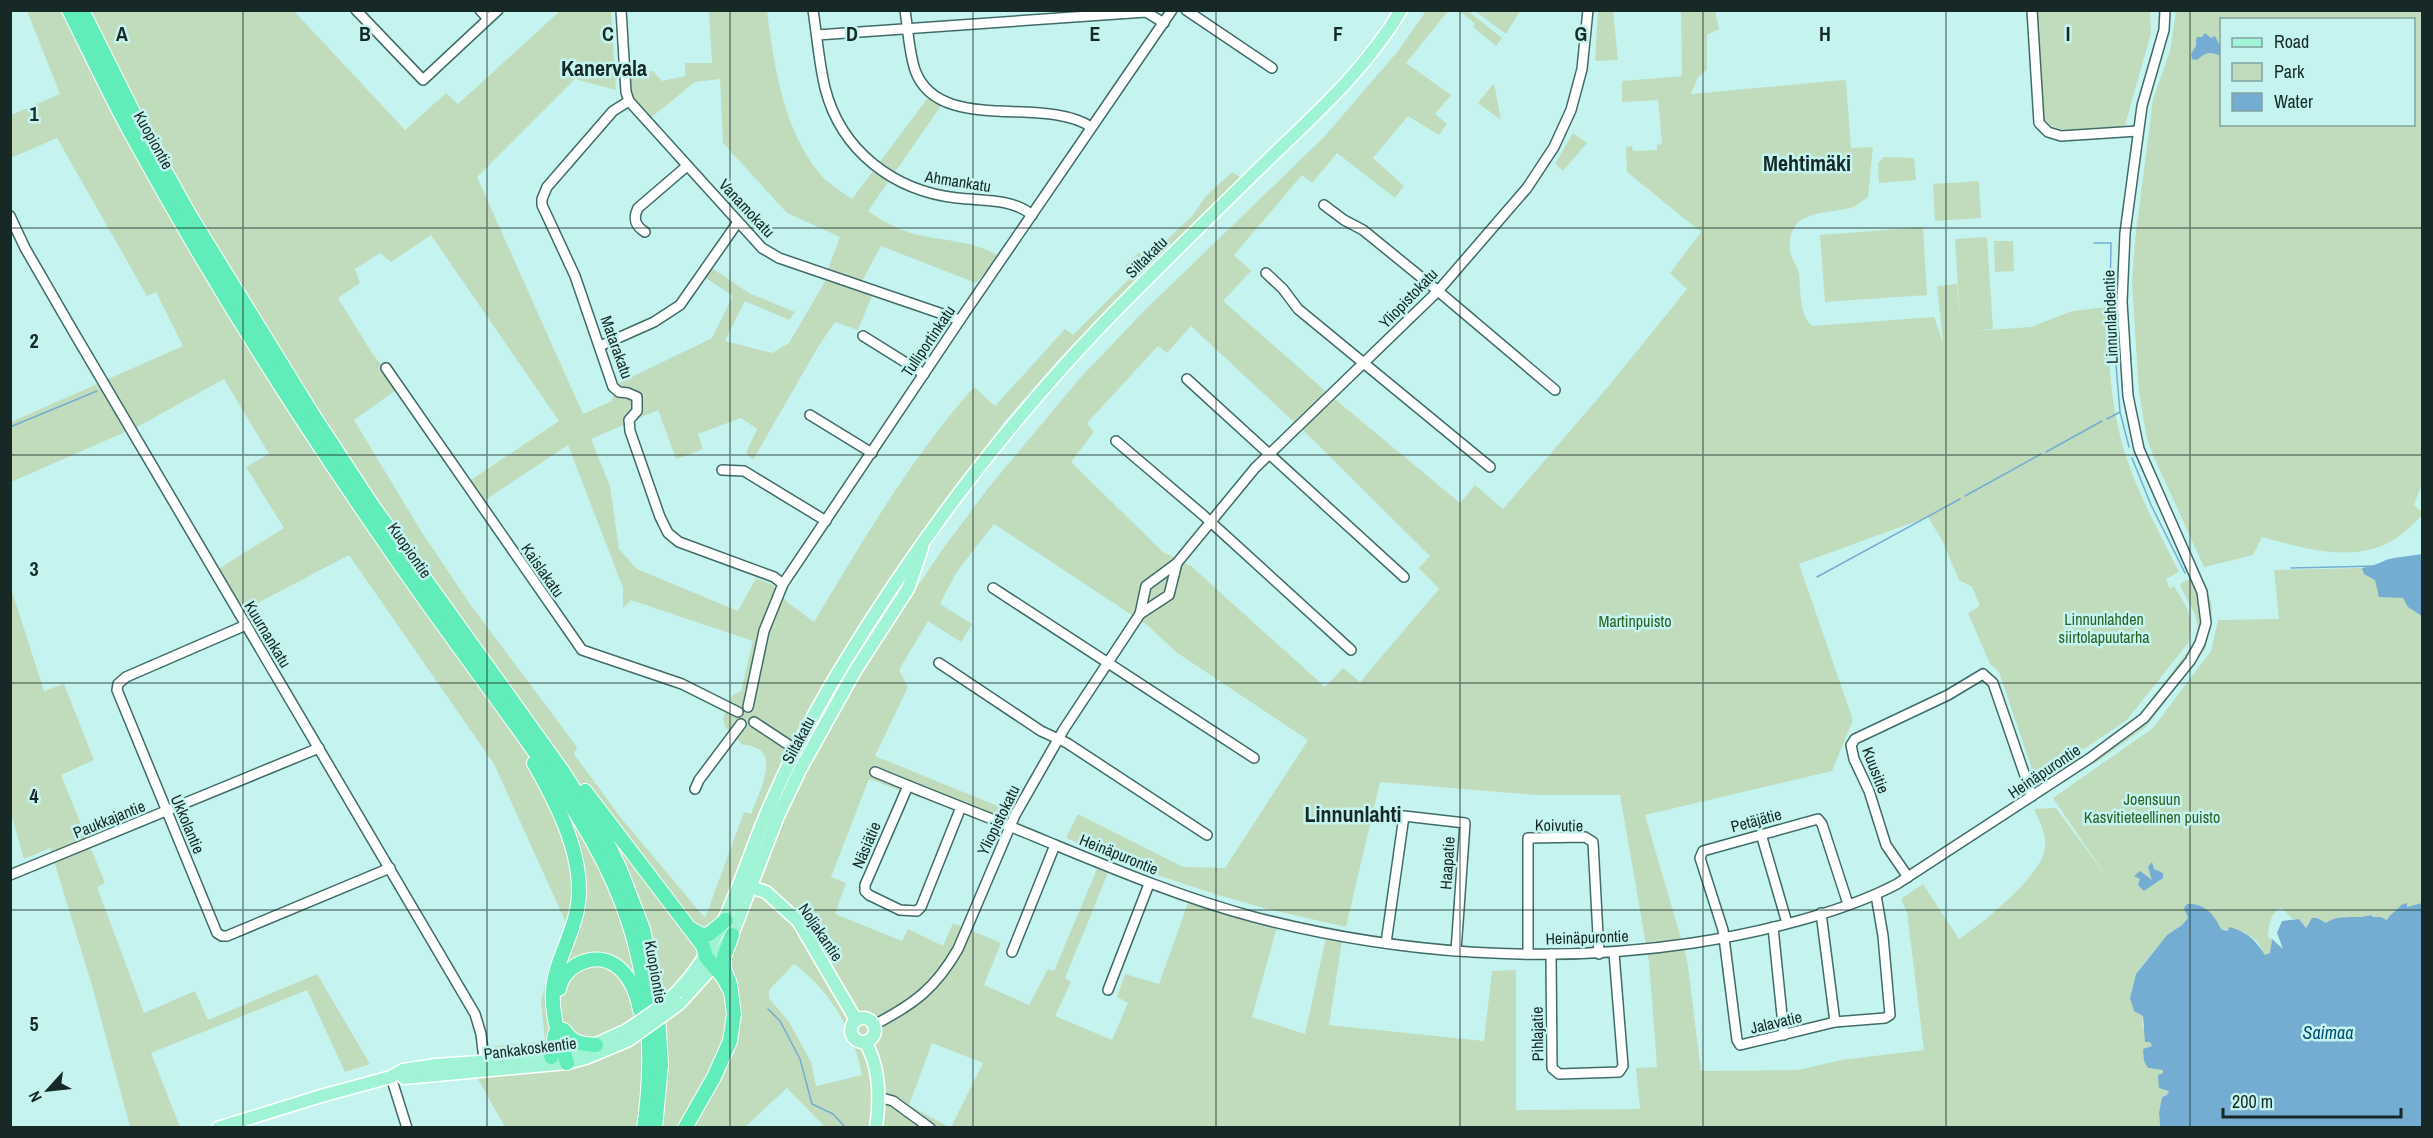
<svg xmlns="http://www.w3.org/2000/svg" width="2433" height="1138" viewBox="0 0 2433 1138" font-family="'Archivo Narrow',sans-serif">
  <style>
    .green { fill: #c1dcbd; fill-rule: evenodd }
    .water { fill: #74add1 }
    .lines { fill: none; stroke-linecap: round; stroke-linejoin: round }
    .stream { stroke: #74add1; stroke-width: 1.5 }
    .minor-casing { stroke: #406c68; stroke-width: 12 }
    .major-casing { stroke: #fff; stroke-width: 15 }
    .highway-casing { stroke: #fff; stroke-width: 16 }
    .minor { stroke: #fff; stroke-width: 9 }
    .major { stroke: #a0f4d5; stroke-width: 12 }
    .highway { stroke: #61edb9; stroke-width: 14 }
    .major-bridge-casing { stroke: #fff; stroke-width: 15; stroke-linecap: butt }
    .major-bridge { stroke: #a0f4d5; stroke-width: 12 }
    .grid { fill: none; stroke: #162927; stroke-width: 1.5; stroke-opacity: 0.55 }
    .labels { text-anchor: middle; stroke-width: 5; stroke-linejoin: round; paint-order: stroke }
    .street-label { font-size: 16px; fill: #162927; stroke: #c5f4f0 }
    .park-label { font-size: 16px; fill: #2c6225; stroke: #c5f4f0 }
    .water-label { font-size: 18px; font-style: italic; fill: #014d70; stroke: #c5f4f0 }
    .district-label { font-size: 22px; font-weight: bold; fill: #162927; stroke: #c5f4f0 }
    .grid-label { font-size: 20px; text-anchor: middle; font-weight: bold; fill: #162927; stroke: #c5f4f0; stroke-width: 5; stroke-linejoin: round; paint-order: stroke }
  </style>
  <rect width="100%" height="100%" fill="#c5f4f0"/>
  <g class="green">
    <path d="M27,11H294L405,130L446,93L458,104L560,11H611L616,90L575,79L477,177L583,414L612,401L615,385L712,338L733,296L703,276L709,266L749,293L795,312L789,320L745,301L725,341L772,353L789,343L826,280L872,296L858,330L835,322L818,347L753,460L746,453L757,429L741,418L698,434L703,449L676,459L658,410L591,439L610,486L619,549L637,569L738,611L756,578L773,585L787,602L814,622C862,542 912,456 974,387L995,406L1065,329L1073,335L1129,279L1124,267L1138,253L1148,258L1193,215L1206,196L1232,172L1242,178L1199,218L1061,357L1005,421L922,532L853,638L862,639L868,660L942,550L989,487L1080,378L1146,309L1324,137L1398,51L1426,11H1448L1406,63L1451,95L1435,114L1447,124L1439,135L1408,116L1373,158L1404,186L1395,198L1337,153L1312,183L1302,175L1234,255L1251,271L1223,301L1330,395L1460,503L1475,485L1503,509L1612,382L1687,289L1670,273L1701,232L1627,172L1626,147L1632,146L1633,151L1657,150V145L1662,144L1658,100L1622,102V81L1682,76L1681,11H1715L1719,29L1707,35V70L1698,77L1691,94L1843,80L1846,81L1851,148L1873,147L1868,197C1862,201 1856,207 1849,208C1821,215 1788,210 1790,249C1790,258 1798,265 1799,274C1801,292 1799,314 1812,326L1934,317L1943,342L1937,286L1957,284L1960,322L1955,239L1987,237L1993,329L1974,331L2031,327L2072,311L2106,307C2109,346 2109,388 2118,427C2129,478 2156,526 2179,572L2166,579L2170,589L2174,586C2187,608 2195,617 2188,643L2127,720L2036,781L1999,672L1990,664L1968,613L1980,606L1972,587L1959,580L1943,542L1928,517L1799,564L1853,720L1832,771L1645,815L1687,959L1701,1071L1798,1070L1841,1060L1924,1050L1907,912L1901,899L1923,884L1959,939C1983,923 2030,884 2042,858C2050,841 2041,824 2034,809L2056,808L2106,876L2053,798L2153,728L2211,651L2218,620L2279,619L2274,570L2362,568L2374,574L2422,585V903L2398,910L2387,920L2373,917L2371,915C2355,920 2339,914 2326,923L2309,922L2306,928L2299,919H2293L2282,908C2270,912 2269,926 2268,937L2272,939L2270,953L2265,956L2257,941L2244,932L2221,929C2215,916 2203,903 2187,904L2186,914L2188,918L2182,925L2167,935L2143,964L2136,974L2130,997L2143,1016L2142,1026L2152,1046L2148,1068L2163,1070L2169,1091L2167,1095L2162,1097L2159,1113L2160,1126L2164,1127H951L983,1063L932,1043L909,1105L949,1127H825L787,1088L745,1127H505L476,1076L491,1075L494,1046L545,1041L541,1000L567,925L494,764L349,555L239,613L215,571L284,528L246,467L269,454L224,379L139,426L11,482V422L183,346L156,292L147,296L57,138L11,158V115L60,94ZM431,235L559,421L465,484L479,504L568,445L623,588V608L631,600L753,641L741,691L733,695C719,725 719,722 743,745C785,747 759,791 751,814L744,812L705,918L621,818L574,754L577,747L470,604L421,531L354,420L399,388L372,353L338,298L360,283L355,269L380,253L391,262ZM1191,326L1309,436L1430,556L1419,568L1439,589L1360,682L1343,668L1325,687L1191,566L1163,552L1071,462L1094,432L1087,423L1158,346L1167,353ZM994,524L1147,625L1176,652L1308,740L1225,868L1183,867L1078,814L1066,838L1130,866L1212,893L1263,908L1346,927L1380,782L1536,795H1620L1649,962L1657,1067L1636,1068L1640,1109L1516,1110V970L1492,971L1484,1041L1329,1025L1342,941L1326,937L1305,1034L1252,1017L1277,927L1188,903L1159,984L1125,974L1117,997L1128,1003L1112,1040L1055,1016L1071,982L1065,978L1108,873L1097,869L1054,971L1048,969L1029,1005L984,985L1001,943L953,923L943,946L908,929L902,941L835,914L846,883L831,877L869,779L993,825L1000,807L875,756L908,687L899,670L928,621L961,642L972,624L940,604L956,573ZM794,964C830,990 854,1031 862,1075L816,1086L811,1062L789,1022L769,998V990Z"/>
    <path d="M709,11H767C774,65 783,128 819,173C827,183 841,191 852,199L930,95L943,103L868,211C884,222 899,230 918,235C946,241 974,241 999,256L976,283L881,246L861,283L827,272L840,237L787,213L723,143L720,79L695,82L648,120C633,103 629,97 627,73L653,71L662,81L685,76V63H712Z"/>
    <polygon points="1460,11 1468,11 1502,38 1496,46 1473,27 1475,24"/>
    <polygon points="1475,11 1520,11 1506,34"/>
    <polygon points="1598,11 1613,11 1618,60 1595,61"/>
    <polygon points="2037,11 2150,11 2151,33 2124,129 2067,131 2043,123"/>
    <path d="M2176,11H2422V484L2414,505L2422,512V515C2415,522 2407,531 2398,537C2358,565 2305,549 2262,537L2253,555L2204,567L2153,455L2147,439L2139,393L2132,283L2135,240L2153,99L2170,51ZM2222,20H2414V124H2222Z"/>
    <polygon points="1494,83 1501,120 1478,103"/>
    <polygon points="1573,133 1587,143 1563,171 1555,164"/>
    <polygon points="1883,157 1914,158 1916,180 1879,183 1878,164"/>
    <polygon points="1979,181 1981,218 1935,221 1933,184"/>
    <polygon points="1923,227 1927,295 1825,302 1820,235"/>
    <polygon points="1994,241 2013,241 2014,271 1995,272"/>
    <path d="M2192,578C2199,595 2205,613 2201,632C2196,650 2154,705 2139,719C2132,727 2121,733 2113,739L2112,736L2139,715L2194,643L2198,627L2195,614L2180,586L2181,583Z"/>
    <path d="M2206,584L2212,606V621L2205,650L2147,726L2094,764V759C2109,749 2125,739 2140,727C2159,711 2202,657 2208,633C2211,618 2207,602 2204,587Z"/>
    <polygon points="10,585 44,691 64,684 94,760 61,775 105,883 97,887 144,1013 195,991 208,1020 317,974 370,1064 345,1072 307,990 151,1053 180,1127 130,1127 93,989 50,848 24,859 11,814"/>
  </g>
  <g class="water">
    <path d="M2205,33L2211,38L2215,36L2221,48V56C2210,51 2206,52 2197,60L2192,59L2191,54L2196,46V40L2197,37H2202Z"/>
    <path d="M2422,554V616L2408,607L2403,598L2379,597L2375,580L2364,574L2362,568C2373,566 2377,564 2386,560C2395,557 2412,556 2422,554Z"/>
    <polygon points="2152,862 2154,869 2163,873 2163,878 2144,891 2138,885 2140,879 2134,876 2140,871 2152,880 2148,867"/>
    <path d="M2407,903V907L2422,903V1127L2160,1126L2159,1113L2162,1097L2167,1095L2169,1091L2159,1088L2158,1075L2163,1073V1070L2148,1068L2144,1061L2143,1049L2152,1046L2150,1042H2145L2143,1016L2134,1011L2130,998L2136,974L2167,935L2182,925L2188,918L2184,908L2187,904C2205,903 2214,914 2221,929L2227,931L2230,927C2249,933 2255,940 2265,955L2270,953L2272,939L2283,949L2277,933L2282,921L2299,919L2306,928L2312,918H2317L2326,923C2339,913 2356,920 2371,915L2373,917H2381L2387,920C2391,913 2397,911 2401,905Z"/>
  </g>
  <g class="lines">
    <g class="stream">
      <polyline points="2094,243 2111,243 2110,297"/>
      <polyline points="2111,307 2120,412"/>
      <polyline points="2107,419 2120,412 2129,447"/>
      <polyline points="10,427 97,391"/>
      <polyline points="2046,452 2102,421"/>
      <polyline points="2132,458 2151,505 2185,573"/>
      <polyline points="1965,496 2041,454"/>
      <polyline points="2291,568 2377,566"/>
      <polyline points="1817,577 1960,499"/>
      <polyline points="768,1009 780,1021 800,1059 812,1104 833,1114 846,1128"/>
    </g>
    <defs>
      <g id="minor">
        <polyline points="356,10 423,80 498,10"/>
        <polyline points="480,10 488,19"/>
        <polyline points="621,10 626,92 629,101 762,248 779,258 960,320"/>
        <path d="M813,10C817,36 819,63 825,88C841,151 894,191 957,198C982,201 1012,198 1032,215"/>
        <path d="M905,10C908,30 909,52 915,70C938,135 1044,95 1091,127"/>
        <polyline points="1186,10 1272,68"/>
        <polyline points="2032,10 2039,123 2048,132 2061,136 2138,131"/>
        <polyline points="817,35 1146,12 1164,23"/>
        <polyline points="629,101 613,111 547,187 542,199 542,205 575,276 613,387 619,392 628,393 637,397 637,411 629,420 630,431 660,517 668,533 679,542 774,577 783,584"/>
        <polyline points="1324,205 1344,220 1363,230 1438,291 1555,390"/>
        <polyline points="10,216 25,248 73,331 475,1014 481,1034 485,1068"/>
        <path d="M645,232C635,226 633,218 638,208L687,166"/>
        <polyline points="1266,273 1283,289 1298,309 1490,467"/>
        <polyline points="863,336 924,374"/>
        <polyline points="600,346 654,322 680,305 738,222"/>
        <polyline points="386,368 582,650 682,684 738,712"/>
        <polyline points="1187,379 1404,577"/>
        <polyline points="810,415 872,453"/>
        <polyline points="1116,441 1203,515 1351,650"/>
        <polyline points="722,470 744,471 826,521"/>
        <polyline points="993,588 1254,758"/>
        <polyline points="1140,614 1146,586 1177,563 1255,468 1438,291 1527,188 1554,147 1571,110 1582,69 1588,10"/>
        <polyline points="246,625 126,677 118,684 117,690 217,933 222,936 227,936 390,868"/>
        <polyline points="939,663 1041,731 1067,743 1207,835"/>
        <polyline points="748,707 764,631 783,584 966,311 1172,10"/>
        <polyline points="754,722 807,757"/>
        <path d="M875,772C932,796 991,818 1048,842C1116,870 1183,898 1254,917C1397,954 1547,965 1693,943C1757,933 1840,914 1897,884L2090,758L2144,718L2190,661L2200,643L2206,623L2202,592L2139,449L2128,396L2122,302L2125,233L2142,106L2164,30L2165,10"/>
        <polyline points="908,786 865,885 865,891 869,895 900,910 917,911 921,907 961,807"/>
        <polyline points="695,789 699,780 741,724"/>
        <polyline points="1761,834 1787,923"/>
        <polyline points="10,875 319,748"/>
        <polyline points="1908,877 1886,845 1869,791 1854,759 1851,745 1855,739 1948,695 1983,674 1993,683 2032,796"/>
        <polyline points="1848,904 1822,824 1818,819 1703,851 1700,858 1723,930 1737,1040 1740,1045 1835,1022 1885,1018 1890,1015 1883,936 1876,895"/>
        <polyline points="1821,913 1835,1022"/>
        <polyline points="1773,927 1784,1035"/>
        <polyline points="1386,943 1404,816 1465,823 1456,951"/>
        <polyline points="1012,952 1055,845"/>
        <polyline points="1528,954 1528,838 1585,837 1593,842 1599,954"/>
        <polyline points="1551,954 1552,1068 1559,1074 1619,1072 1623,1066 1614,953"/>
        <polyline points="1108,990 1149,884"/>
        <path d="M874,1025C914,1004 935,989 958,949L1015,815L1064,729L1140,614L1169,595L1177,563"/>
        <polyline points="391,1077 407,1128"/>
        <polyline points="878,1097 893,1101 930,1128"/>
      </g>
      <g id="major">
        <polyline points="744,885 766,892 798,921 856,1020"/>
        <path d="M677,992C724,943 739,879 765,817C787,764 814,712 844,663C926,528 1022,404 1133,293C1180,246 1227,200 1274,154C1320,110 1368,66 1401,10"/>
        <polyline points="679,1004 708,972 732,935 778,816 801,768 855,671 908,589 922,548"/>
        <circle cx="863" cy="1030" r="12"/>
        <path d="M865,1042C880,1066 880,1100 876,1128"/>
        <polyline points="404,1078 567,1063 586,1058 629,1040"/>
        <polyline points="218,1128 321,1096 391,1077 403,1070 436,1065 551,1057 585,1049 627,1030"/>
      </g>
      <g id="highway">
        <path d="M69,10C90,52 110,95 133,137C209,276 294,411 384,541C426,603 471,663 515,724C556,782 598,839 623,906C649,976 655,1053 644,1128"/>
        <polyline points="82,10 141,128 189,214 313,415 372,505 563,772 605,838 619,867 643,929 657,997 661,1065 655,1128"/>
        <path d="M534,763C556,802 580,848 579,893C578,929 555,959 553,990C551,1015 560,1040 567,1063"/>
        <polyline points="585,791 703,946 706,957 723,977 731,992"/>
        <polyline points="691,929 702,935 709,934 726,920"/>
        <path d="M559,989C564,965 594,951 615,965C630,975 637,994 640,1010"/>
        <path d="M564,1030C572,1043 581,1044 596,1045"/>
        <polyline points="551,1057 555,1034"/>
        <polyline points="685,1128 714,1077 730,1041 734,1014 730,984 724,969 724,957 732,935"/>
      </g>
    </defs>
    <use href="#minor" class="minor-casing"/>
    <use href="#major" class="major-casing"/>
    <use href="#highway" class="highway-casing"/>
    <use href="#minor" class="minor"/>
    <use href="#major" class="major"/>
    <use href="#highway" class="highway"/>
    <defs>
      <g id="major-bridge">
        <polyline points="627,1030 662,1006 677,992"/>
        <polyline points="629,1040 679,1004"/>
      </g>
    </defs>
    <use href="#major-bridge" class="major-bridge-casing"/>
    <use href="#major-bridge" class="major-bridge"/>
  </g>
  <path class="grid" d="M243,10V1128M487,10V1128M730,10V1128M973,10V1128M1216,10V1128M1460,10V1128M1703,10V1128M1946,10V1128M2190,10V1128M10,228H2422M10,455H2422M10,683H2422M10,910H2422"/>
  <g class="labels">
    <g class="street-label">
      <text transform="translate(154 140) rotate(61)" y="6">Kuopiontie</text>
      <text transform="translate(958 181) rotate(9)" y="6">Ahmankatu</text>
      <text transform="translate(747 208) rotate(47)" y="6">Vanamokatu</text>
      <text transform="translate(1146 257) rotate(-45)" y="6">Siltakatu</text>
      <text transform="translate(1408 298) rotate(-46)" y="6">Yliopistokatu</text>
      <text transform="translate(2110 317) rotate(-92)" y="6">Linnunlahdentie</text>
      <text transform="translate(928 341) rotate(-56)" y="6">Tulliportinkatu</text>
      <text transform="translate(617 347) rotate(70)" y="6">Matarakatu</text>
      <text transform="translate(410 550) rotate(55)" y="6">Kuopiontie</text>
      <text transform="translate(543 570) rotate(55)" y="6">Kaislakatu</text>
      <text transform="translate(268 634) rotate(59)" y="6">Kuurnankatu</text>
      <text transform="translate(798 740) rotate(-62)" y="6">Siltakatu</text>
      <text transform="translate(1876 770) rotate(69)" y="6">Kuusitie</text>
      <text transform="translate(2044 771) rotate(-34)" y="6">Heinäpurontie</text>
      <text transform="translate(109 819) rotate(-22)" y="6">Paukkajantie</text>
      <text transform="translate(998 820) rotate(-64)" y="6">Yliopistokatu</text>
      <text transform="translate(1756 820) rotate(-15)" y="6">Petäjätie</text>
      <text transform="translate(188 824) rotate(67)" y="6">Ukkolantie</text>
      <text transform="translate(1559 825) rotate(1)" y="6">Koivutie</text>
      <text transform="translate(866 845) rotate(-67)" y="6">Näsiätie</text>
      <text transform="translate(1119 854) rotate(22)" y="6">Heinäpurontie</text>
      <text transform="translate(1447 863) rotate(-86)" y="6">Haapatie</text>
      <text transform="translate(821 932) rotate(56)" y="6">Noljakantie</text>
      <text transform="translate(1587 937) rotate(-2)" y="6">Heinäpurontie</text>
      <text transform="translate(656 972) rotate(80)" y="6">Kuopiontie</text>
      <text transform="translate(1776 1022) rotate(-13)" y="6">Jalavatie</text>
      <text transform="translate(1537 1034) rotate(-91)" y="6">Pihlajatie</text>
      <text transform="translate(530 1048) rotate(-7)" y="6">Pankakoskentie</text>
    </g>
    <g class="park-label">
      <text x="2104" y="625">Linnunlahden<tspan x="2104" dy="18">siirtolapuutarha</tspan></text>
      <text x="1635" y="627">Martinpuisto</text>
      <text x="2152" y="805">Joensuun<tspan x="2152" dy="18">Kasvitieteellinen puisto</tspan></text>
    </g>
    <g class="water-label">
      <text x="2328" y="1039">Saimaa</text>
    </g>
    <g class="district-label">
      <text x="604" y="76">Kanervala</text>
      <text x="1807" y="171">Mehtimäki</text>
      <text x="1353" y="822">Linnunlahti</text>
    </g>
  </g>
  <g class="grid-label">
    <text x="122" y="41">A</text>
    <text x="365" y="41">B</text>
    <text x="608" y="41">C</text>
    <text x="852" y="41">D</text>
    <text x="1095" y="41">E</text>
    <text x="1338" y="41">F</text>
    <text x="1581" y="41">G</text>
    <text x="1825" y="41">H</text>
    <text x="2068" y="41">I</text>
    <text x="34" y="121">1</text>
    <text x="34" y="348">2</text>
    <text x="34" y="576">3</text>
    <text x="34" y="803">4</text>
    <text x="34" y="1031">5</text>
  </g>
  <rect width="2433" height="1138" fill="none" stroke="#162927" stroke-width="24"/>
  <rect x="2220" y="18" width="195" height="108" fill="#c5f4f0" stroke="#7fa3a0" stroke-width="1.5"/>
  <rect x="2232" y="38" width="30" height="9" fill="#a0f4d5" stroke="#7fa3a0" stroke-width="1.5"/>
  <text x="2274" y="48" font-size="18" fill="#162927">Road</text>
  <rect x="2232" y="63" width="30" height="18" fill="#c1dcbd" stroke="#7fa3a0" stroke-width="1.5"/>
  <text x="2274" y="78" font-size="18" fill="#162927">Park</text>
  <rect x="2232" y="93" width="30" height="18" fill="#74add1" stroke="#7fa3a0" stroke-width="1.5"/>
  <text x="2274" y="108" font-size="18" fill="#162927">Water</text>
  <g transform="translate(48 1090) rotate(243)" stroke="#c5f4f0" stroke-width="4.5" paint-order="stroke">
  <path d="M0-4.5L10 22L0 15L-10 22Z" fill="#162927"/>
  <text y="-9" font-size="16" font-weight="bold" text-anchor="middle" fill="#162927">N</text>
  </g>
  <path d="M2223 1108v9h178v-9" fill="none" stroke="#162927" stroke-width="3"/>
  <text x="2232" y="1108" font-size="18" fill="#162927" stroke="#c5f4f0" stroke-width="4.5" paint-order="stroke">200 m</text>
</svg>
